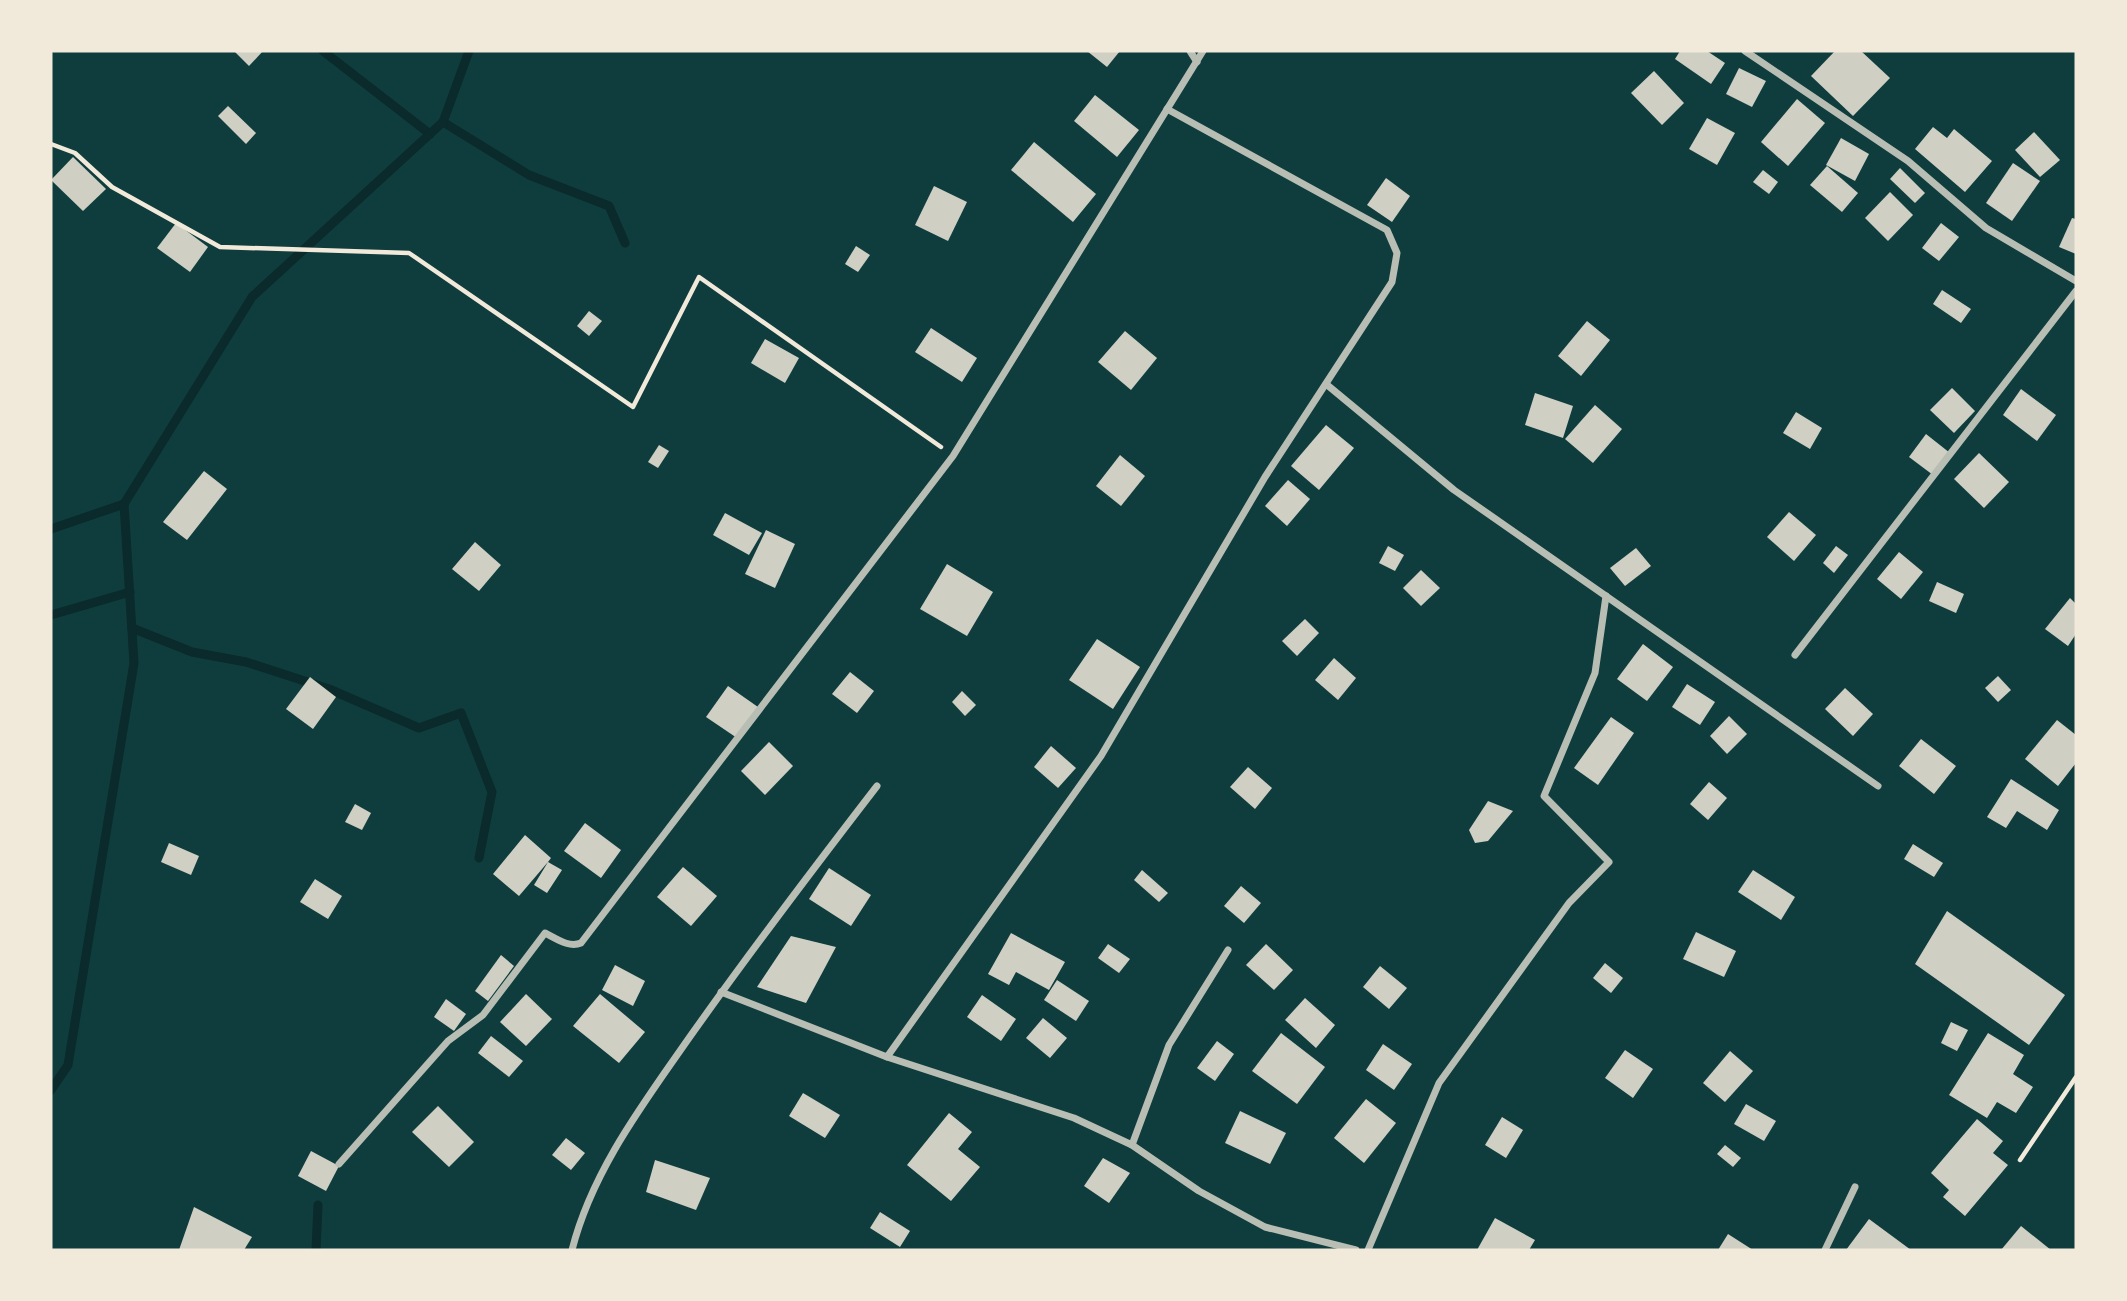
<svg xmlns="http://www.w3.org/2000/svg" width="2127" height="1301" viewBox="0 0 2127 1301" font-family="'Fira Sans Condensed',sans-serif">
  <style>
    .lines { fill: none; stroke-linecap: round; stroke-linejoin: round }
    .stream { stroke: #0a2a2b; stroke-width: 9 }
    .building { fill: #cfcfc3 }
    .path { stroke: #f1e9da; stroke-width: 4.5 }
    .minor { stroke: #b8beb3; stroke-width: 7 }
  </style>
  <rect width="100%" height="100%" fill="#0f3d3e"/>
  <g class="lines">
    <g class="stream">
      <polyline points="323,51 430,134"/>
      <polyline points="443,122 529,175 609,206 625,243"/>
      <polyline points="51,529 124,504"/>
      <polyline points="51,615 130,592"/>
      <polyline points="132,628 192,652 246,662 329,689 419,728 461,713 492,792 479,858"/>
      <polyline points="51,1090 68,1065 134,663 124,504 252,297 443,122 469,51"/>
      <polyline points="316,1250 318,1205"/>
    </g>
  </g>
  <g class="building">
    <polygon points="234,51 263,51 249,66"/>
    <polygon points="1087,51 1120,51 1107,67"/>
    <polygon points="1680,51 1707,51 1725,63 1711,84 1675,59"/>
    <polygon points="1835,51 1861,51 1890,78 1853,116 1811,76"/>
    <polygon points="1739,68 1766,81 1752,107 1726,94"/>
    <polygon points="1654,71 1684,103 1662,125 1631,93"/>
    <polygon points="1095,95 1139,130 1117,157 1074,121"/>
    <polygon points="1797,99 1825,123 1788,166 1761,142"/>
    <polygon points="228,106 256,133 246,144 218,116"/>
    <polygon points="1707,118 1735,133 1717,165 1689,149"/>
    <polygon points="1933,127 1947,138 1954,129 1992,161 1965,192 1915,149"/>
    <polygon points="2034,132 2060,160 2040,177 2015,150"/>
    <polygon points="1841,138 1869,154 1855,181 1826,165"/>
    <polygon points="1034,142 1096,194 1073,222 1011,170"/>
    <polygon points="73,157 106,189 83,211 51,180"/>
    <polygon points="2013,163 2040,181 2012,221 1986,203"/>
    <polygon points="1827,166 1858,193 1842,212 1810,185"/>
    <polygon points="1900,168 1925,193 1915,203 1890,179"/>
    <polygon points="1763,170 1778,182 1769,194 1753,182"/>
    <polygon points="1386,178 1410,196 1392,222 1367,205"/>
    <polygon points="934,186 967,202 948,241 915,225"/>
    <polygon points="1890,192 1913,215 1888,241 1865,218"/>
    <polygon points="2072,218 2076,219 2076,254 2059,247"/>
    <polygon points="176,223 208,247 190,272 157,248"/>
    <polygon points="1941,223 1959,237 1939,261 1922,248"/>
    <polygon points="856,246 870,255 858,272 845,264"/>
    <polygon points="1942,290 1971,309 1961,323 1933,304"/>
    <polygon points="589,311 602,321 589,336 577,326"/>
    <polygon points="1587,321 1610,340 1581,376 1558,356"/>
    <polygon points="931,328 977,358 962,382 915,352"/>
    <polygon points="1125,331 1157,358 1131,390 1098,362"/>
    <polygon points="765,339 799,358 785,383 751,363"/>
    <polygon points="1952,388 1975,411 1954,433 1930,410"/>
    <polygon points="2021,389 2056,415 2037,441 2003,415"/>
    <polygon points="1535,393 1573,406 1563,438 1525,425"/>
    <polygon points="1595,405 1622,429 1593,463 1565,439"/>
    <polygon points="1796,412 1822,428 1810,449 1783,433"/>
    <polygon points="1326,425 1354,448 1319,490 1291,466"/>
    <polygon points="1926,434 1950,453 1933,475 1909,457"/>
    <polygon points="659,445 669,451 658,468 648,462"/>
    <polygon points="1979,453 2009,482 1984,508 1954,479"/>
    <polygon points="1120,455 1145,476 1121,506 1096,486"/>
    <polygon points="204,471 227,489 187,540 163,522"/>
    <polygon points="1288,480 1310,499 1287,526 1265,506"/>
    <polygon points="1789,512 1816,535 1794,561 1767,537"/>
    <polygon points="725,513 762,533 749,555 713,535"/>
    <polygon points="766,530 795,544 775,588 745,574"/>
    <polygon points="475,542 501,565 479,591 452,569"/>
    <polygon points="1388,546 1404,555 1395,571 1379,563"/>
    <polygon points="1836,546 1848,555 1834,573 1823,563"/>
    <polygon points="1636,548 1651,566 1625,586 1610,568"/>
    <polygon points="1899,552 1923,572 1901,599 1877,579"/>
    <polygon points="947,564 993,592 967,636 920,609"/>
    <polygon points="1421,570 1440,588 1421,606 1403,588"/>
    <polygon points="1937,582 1964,594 1956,613 1929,601"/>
    <polygon points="2070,598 2076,604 2076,634 2068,646 2045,629"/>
    <polygon points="1305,619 1319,633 1297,656 1282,641"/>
    <polygon points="1097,639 1140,667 1113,709 1069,680"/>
    <polygon points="1643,644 1673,667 1647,701 1617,679"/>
    <polygon points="1334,658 1356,678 1338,700 1315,680"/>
    <polygon points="850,672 874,691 857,713 832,694"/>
    <polygon points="1998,676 2011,690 1998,702 1985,688"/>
    <polygon points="310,677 336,697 313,729 286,709"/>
    <polygon points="1687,684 1715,702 1700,725 1672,707"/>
    <polygon points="728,686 758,707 737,738 706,717"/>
    <polygon points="1845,688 1873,714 1853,736 1825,709"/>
    <polygon points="962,691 976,705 965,716 952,702"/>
    <polygon points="1729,716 1747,734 1727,754 1710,736"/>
    <polygon points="1611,717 1634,733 1598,785 1574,768"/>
    <polygon points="2057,720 2076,735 2076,763 2058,786 2025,759"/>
    <polygon points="1921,739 1956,766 1934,794 1899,766"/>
    <polygon points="769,742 793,766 765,795 741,771"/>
    <polygon points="1051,746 1076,768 1058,788 1034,767"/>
    <polygon points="1248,767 1272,788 1255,809 1230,787"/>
    <polygon points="2011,779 2059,810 2047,830 2017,811 2006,828 1987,817"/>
    <polygon points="1709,782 1727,798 1708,820 1690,804"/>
    <polygon points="1488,801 1513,811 1488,841 1475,843 1469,830"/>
    <polygon points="355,804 371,813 362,830 345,822"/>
    <polygon points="585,823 621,850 601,878 564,851"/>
    <polygon points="525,835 551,858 548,862 562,870 547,893 534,885 548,862 519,896 493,874"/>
    <polygon points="169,843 199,856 191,875 161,862"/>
    <polygon points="1913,844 1943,863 1934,877 1904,859"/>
    <polygon points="683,867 717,896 691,926 657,897"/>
    <polygon points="829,868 871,895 851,926 809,899"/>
    <polygon points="1142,870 1168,893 1159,902 1134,880"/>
    <polygon points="1753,870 1795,897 1781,920 1738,892"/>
    <polygon points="315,879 342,896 328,919 300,902"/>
    <polygon points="1241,886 1261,903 1244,923 1224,906"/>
    <polygon points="1947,911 2065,995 2029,1045 1915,964"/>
    <polygon points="1696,932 1736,951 1724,977 1683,959"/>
    <polygon points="1011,933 1065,962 1049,990 1016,972 1009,985 988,974"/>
    <polygon points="791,936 836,947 806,1003 757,987"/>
    <polygon points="1108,944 1130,959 1119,973 1098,958"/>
    <polygon points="1266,944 1293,970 1274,990 1246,965"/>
    <polygon points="501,955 514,966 488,1001 475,991"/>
    <polygon points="1605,963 1623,978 1611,993 1593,978"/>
    <polygon points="615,965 645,981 633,1006 602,990"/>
    <polygon points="1380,966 1407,988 1389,1009 1363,987"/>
    <polygon points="1057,980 1089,1001 1076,1021 1044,1000"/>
    <polygon points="526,994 552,1019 526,1046 500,1022"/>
    <polygon points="600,994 645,1032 619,1063 573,1026"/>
    <polygon points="982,995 1016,1019 1001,1041 967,1017"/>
    <polygon points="1305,998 1335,1025 1316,1048 1285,1020"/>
    <polygon points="446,999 466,1014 454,1031 434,1017"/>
    <polygon points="1043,1018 1067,1038 1050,1058 1026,1038"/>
    <polygon points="1951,1022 1968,1030 1957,1051 1941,1043"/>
    <polygon points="1281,1033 1325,1067 1297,1104 1252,1071"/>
    <polygon points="1988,1033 2024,1055 2013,1074 2033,1087 2016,1113 1997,1102 1987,1118 1949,1095"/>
    <polygon points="491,1036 523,1061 509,1077 478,1053"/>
    <polygon points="1217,1041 1234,1054 1215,1081 1197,1068"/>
    <polygon points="1383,1044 1412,1064 1394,1090 1366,1070"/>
    <polygon points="1625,1050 1653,1069 1633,1098 1605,1078"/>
    <polygon points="1730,1051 1753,1071 1725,1102 1703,1083"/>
    <polygon points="803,1093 840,1115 825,1138 789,1116"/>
    <polygon points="1366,1099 1396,1123 1364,1163 1334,1138"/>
    <polygon points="1746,1104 1776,1121 1764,1141 1734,1124"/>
    <polygon points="438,1106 474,1142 449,1167 412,1132"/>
    <polygon points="1240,1111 1286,1133 1270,1164 1225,1143"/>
    <polygon points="949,1113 972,1132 958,1149 980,1167 951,1201 907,1165"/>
    <polygon points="1502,1117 1523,1130 1506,1158 1485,1145"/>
    <polygon points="1977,1119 2003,1141 1993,1153 2008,1165 1965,1216 1943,1197 1949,1190 1931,1173"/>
    <polygon points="566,1138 585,1153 571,1170 552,1155"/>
    <polygon points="1725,1145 1741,1158 1733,1167 1717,1154"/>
    <polygon points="311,1151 339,1166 326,1191 298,1176"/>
    <polygon points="1103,1158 1130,1173 1109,1203 1084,1186"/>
    <polygon points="655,1160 710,1178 696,1210 646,1192"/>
    <polygon points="194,1207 252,1237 244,1250 179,1250"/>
    <polygon points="880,1212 910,1231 900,1247 870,1228"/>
    <polygon points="1495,1218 1535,1240 1529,1250 1477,1250"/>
    <polygon points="1869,1219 1911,1250 1846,1250"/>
    <polygon points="2021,1226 2051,1250 2001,1250"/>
    <polygon points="1728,1234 1753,1250 1718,1250"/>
  </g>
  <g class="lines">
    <g class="path">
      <polyline points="51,144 75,153 112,187 220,247 409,253 633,407 699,277 941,447"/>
      <polyline points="2020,1160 2076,1077"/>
    </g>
    <g class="minor">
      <polyline points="1190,51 1197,62"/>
      <polyline points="1745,51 1908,161 1986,228 2076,281"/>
      <polyline points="1326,384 1454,490 1878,786"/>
      <polyline points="1795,655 2076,291"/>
      <polyline points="721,992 887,1057 1101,756 1265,477 1392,282 1397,253 1387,230 1167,109"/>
      <polyline points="887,1057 1074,1118 1132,1145 1199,1191 1265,1227 1356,1250"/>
      <polyline points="1132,1145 1169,1045 1228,950"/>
      <path d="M339,1164L448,1041L483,1015L545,933C557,939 569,948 581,943L953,456L1203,51"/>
      <path d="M572,1250C592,1171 643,1104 689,1038C750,952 813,869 877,786"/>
      <polyline points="1368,1250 1439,1083 1569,903 1609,862 1544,796 1595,673 1606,596"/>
      <polyline points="1825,1250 1855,1187"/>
    </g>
  </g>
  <rect width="2127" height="1301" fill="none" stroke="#f1e9da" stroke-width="105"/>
</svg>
